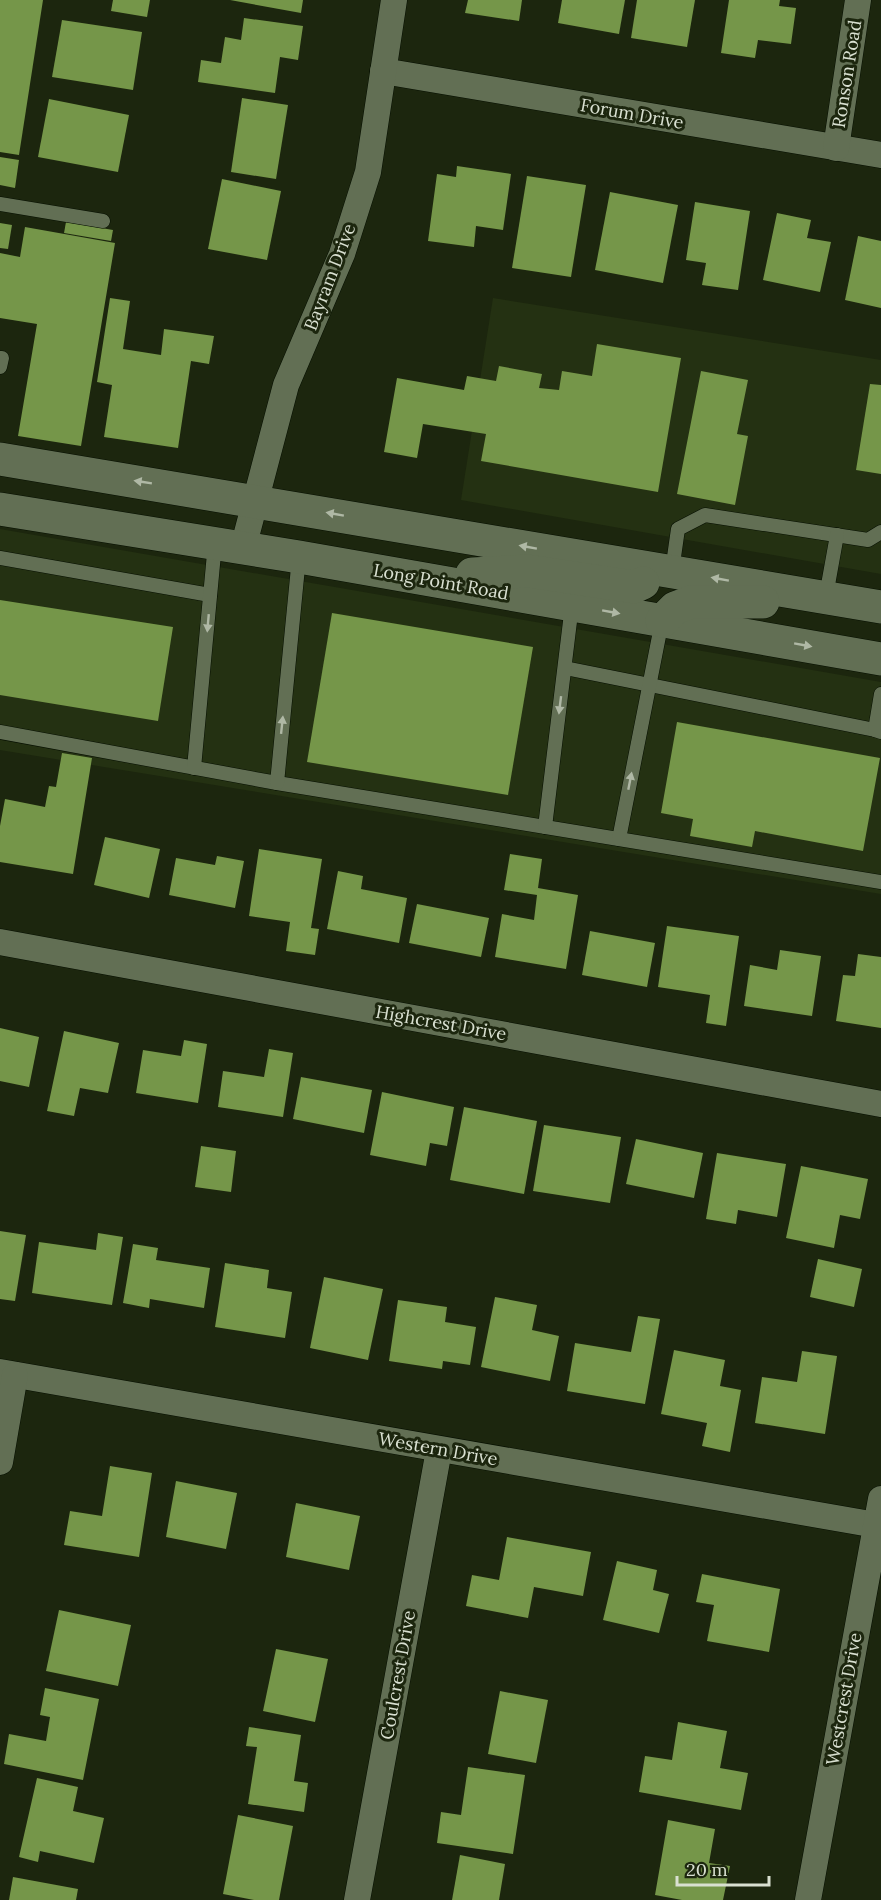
<svg xmlns="http://www.w3.org/2000/svg" width="881" height="1900" viewBox="0 0 881 1900" font-family="Lora,serif">
  <style>
    .built { fill: #243112 }
    .building { fill: #759649 }
    .lines { fill: none; stroke-linecap: round; stroke-linejoin: round }
    .service-casing { stroke: #060f00; stroke-width: 15 }
    .minor-casing { stroke: #060f00; stroke-width: 27 }
    .secondary-casing { stroke: #060f00; stroke-width: 34 }
    .service { stroke: #626f54; stroke-width: 14 }
    .minor { stroke: #626f54; stroke-width: 26 }
    .secondary { stroke: #626f54; stroke-width: 33 }
    .oneway { fill: #afb8a5 }
    .labels { text-anchor: middle; stroke-width: 6; stroke-linejoin: round; paint-order: stroke }
    .street-label { font-size: 18px; fill: #d9e0d1; stroke: #1c260e }
  </style>
  <rect width="100%" height="100%" fill="#1c260e"/>
  <g class="built">
    <polygon points="493,298 881,360 881,574 461,500"/>
    <polygon points="0,529 881,682 881,894 0,750"/>
  </g>
  <g class="building">
    <polygon points="0,0 43,0 19,155 0,152"/>
    <polygon points="113,0 150,0 147,17 111,11"/>
    <polygon points="230,0 303,0 301,13"/>
    <polygon points="468,0 522,0 519,21 465,13"/>
    <polygon points="562,0 625,0 619,34 558,23"/>
    <polygon points="637,0 695,0 687,47 631,38"/>
    <polygon points="729,0 780,0 779,6 796,8 791,44 758,40 755,58 721,53"/>
    <polygon points="244,18 303,26 298,60 280,57 275,93 198,82 201,60 221,63 225,37 241,40"/>
    <polygon points="62,20 142,32 133,90 52,77"/>
    <polygon points="242,98 288,105 276,179 231,172"/>
    <polygon points="49,99 129,115 118,172 38,157"/>
    <polygon points="0,157 19,160 15,188 0,185"/>
    <polygon points="457,166 511,174 503,230 476,226 474,247 428,241 437,174 456,177"/>
    <polygon points="527,176 586,185 571,277 512,268"/>
    <polygon points="222,179 281,191 267,260 208,249"/>
    <polygon points="610,192 678,205 663,283 595,270"/>
    <polygon points="695,202 750,211 738,290 702,285 706,263 686,260"/>
    <polygon points="777,213 811,220 807,238 831,242 820,292 763,280"/>
    <polygon points="66,222 113,230 111,241 64,233"/>
    <polygon points="0,223 12,225 8,249 0,248"/>
    <polygon points="25,227 115,243 81,446 18,436 37,324 0,318 0,253 20,257"/>
    <polygon points="858,236 881,241 881,308 845,300"/>
    <polygon points="110,298 130,301 123,349 161,355 164,329 214,336 209,364 191,361 178,448 104,437 112,385 97,382"/>
    <polygon points="597,344 681,358 658,492 481,461 486,434 423,424 417,458 384,452 397,378 464,390 467,376 496,381 499,366 542,374 539,388 559,390 562,371 592,376"/>
    <polygon points="701,371 748,380 737,434 748,436 735,505 677,494"/>
    <polygon points="870,384 881,385 881,474 856,470"/>
    <polygon points="0,600 173,627 158,721 0,695"/>
    <polygon points="332,613 533,647 508,795 307,762"/>
    <polygon points="677,722 880,758 863,851 755,831 752,847 690,836 693,819 661,813"/>
    <polygon points="62,753 92,758 73,874 0,862 0,826 5,799 45,807 49,786 56,787"/>
    <polygon points="105,837 160,849 149,898 94,885"/>
    <polygon points="259,849 322,859 311,928 319,929 315,955 286,951 290,922 249,916"/>
    <polygon points="510,854 542,859 538,888 578,895 566,969 495,957 502,914 534,920 537,895 504,890"/>
    <polygon points="217,856 244,861 235,908 169,895 176,858 215,865"/>
    <polygon points="338,871 363,876 361,889 407,898 399,943 327,929"/>
    <polygon points="417,904 489,918 481,957 409,943"/>
    <polygon points="667,926 739,936 726,1026 706,1023 710,995 658,987"/>
    <polygon points="590,931 655,943 647,987 582,975"/>
    <polygon points="780,950 821,956 812,1016 744,1006 750,965 777,970"/>
    <polygon points="858,954 881,957 881,1028 836,1021 843,975 855,976"/>
    <polygon points="0,1028 39,1037 29,1087 0,1081"/>
    <polygon points="64,1031 119,1043 108,1093 80,1088 74,1116 47,1111"/>
    <polygon points="184,1040 207,1044 198,1103 136,1093 143,1050 181,1056"/>
    <polygon points="269,1049 293,1053 283,1117 218,1107 223,1071 264,1077"/>
    <polygon points="301,1077 372,1090 364,1133 293,1119"/>
    <polygon points="382,1092 454,1107 447,1146 430,1143 426,1166 370,1155"/>
    <polygon points="464,1107 537,1121 524,1194 450,1180"/>
    <polygon points="544,1125 621,1137 610,1203 533,1191"/>
    <polygon points="636,1139 703,1153 694,1198 626,1184"/>
    <polygon points="201,1146 236,1151 231,1192 195,1187"/>
    <polygon points="717,1153 786,1164 777,1217 738,1210 736,1224 706,1219"/>
    <polygon points="801,1166 868,1179 860,1219 840,1215 834,1248 786,1238"/>
    <polygon points="0,1231 26,1235 15,1301 0,1299"/>
    <polygon points="98,1233 123,1237 112,1305 32,1293 39,1242 96,1250"/>
    <polygon points="133,1244 158,1248 156,1260 210,1268 204,1308 150,1299 149,1308 123,1303"/>
    <polygon points="818,1259 862,1269 854,1307 810,1297"/>
    <polygon points="225,1263 269,1270 267,1288 292,1292 285,1338 215,1327"/>
    <polygon points="324,1277 383,1289 368,1360 310,1348"/>
    <polygon points="495,1297 537,1305 532,1330 559,1336 550,1381 481,1367"/>
    <polygon points="398,1300 447,1307 445,1322 476,1327 470,1365 443,1361 442,1369 389,1361"/>
    <polygon points="638,1316 660,1319 645,1404 567,1391 575,1343 631,1352"/>
    <polygon points="674,1350 725,1360 720,1386 741,1390 730,1452 702,1446 707,1423 661,1414"/>
    <polygon points="802,1351 837,1356 825,1434 755,1423 762,1377 797,1382"/>
    <polygon points="110,1466 152,1473 139,1557 64,1545 70,1511 102,1516"/>
    <polygon points="176,1481 237,1493 226,1549 166,1537"/>
    <polygon points="296,1503 360,1516 349,1570 286,1557"/>
    <polygon points="507,1537 591,1552 583,1596 534,1587 528,1618 466,1606 472,1575 499,1580"/>
    <polygon points="617,1561 657,1570 653,1590 669,1594 659,1633 603,1620"/>
    <polygon points="702,1574 780,1589 769,1652 707,1641 714,1605 696,1602"/>
    <polygon points="59,1610 131,1625 118,1686 46,1671"/>
    <polygon points="276,1649 328,1659 315,1722 263,1711"/>
    <polygon points="45,1688 99,1699 83,1780 4,1764 9,1734 46,1741 50,1717 40,1715"/>
    <polygon points="500,1691 548,1700 536,1763 488,1754"/>
    <polygon points="678,1722 727,1731 720,1768 748,1773 741,1810 639,1792 645,1756 672,1760"/>
    <polygon points="249,1727 301,1735 294,1781 308,1783 304,1812 248,1804 257,1747 246,1746"/>
    <polygon points="468,1767 525,1775 513,1854 437,1843 441,1812 461,1815"/>
    <polygon points="37,1778 78,1787 73,1811 104,1818 94,1863 40,1851 38,1862 19,1857"/>
    <polygon points="238,1815 293,1826 279,1900 254,1900 223,1894"/>
    <polygon points="668,1820 715,1829 709,1863 730,1866 723,1900 682,1900 655,1895"/>
    <polygon points="460,1855 505,1864 499,1900 452,1900"/>
    <polygon points="13,1877 78,1889 76,1900 9,1900"/>
  </g>
  <g class="lines">
    <defs>
      <g id="service">
        <polyline points="0,204 103,221"/>
        <polyline points="0,358 2,358 0,367"/>
        <polyline points="0,558 210,595"/>
        <polyline points="672,571 678,529 705,515 868,540 881,532"/>
        <polyline points="826,596 837,535"/>
        <polyline points="565,668 875,730"/>
        <polyline points="881,694 875,730 881,732"/>
        <polyline points="0,732 277,783 881,882"/>
        <polyline points="194,768 215,543"/>
        <polyline points="277,783 299,557"/>
        <polyline points="545,827 572,605"/>
        <polyline points="619,839 662,621"/>
      </g>
      <g id="minor">
        <polyline points="383,71 881,155"/>
        <polyline points="836,148 858,0"/>
        <polyline points="243,548 286,385 342,254 368,172 394,0"/>
        <polyline points="0,942 881,1104"/>
        <polyline points="0,1372 876,1525"/>
        <polyline points="0,1462 15,1375"/>
        <polyline points="357,1900 439,1450"/>
        <polyline points="808,1900 881,1499"/>
      </g>
      <g id="secondary">
        <polyline points="0,459 881,607"/>
        <polyline points="0,509 299,557 881,659"/>
        <polyline points="472,574 528,571 634,587 643,583"/>
        <polyline points="662,621 675,608 691,602 763,602"/>
      </g>
    </defs>
    <use href="#service" class="service-casing"/>
    <use href="#minor" class="minor-casing"/>
    <use href="#secondary" class="secondary-casing"/>
    <use href="#service" class="service"/>
    <use href="#minor" class="minor"/>
    <use href="#secondary" class="secondary"/>
  </g>
  <defs><path id="oneway-solid" d="M-6-.8H1V-3.2L6.5 0L1 3.2V.8H-6Z" transform="scale(1.5)"/></defs>
  <g class="oneway">
    <use href="#oneway-solid" transform="translate(143 482) rotate(-171)"/>
    <use href="#oneway-solid" transform="translate(335 514) rotate(-170)"/>
    <use href="#oneway-solid" transform="translate(528 547) rotate(-170)"/>
    <use href="#oneway-solid" transform="translate(720 579) rotate(-170)"/>
    <use href="#oneway-solid" transform="translate(611 612) rotate(10)"/>
    <use href="#oneway-solid" transform="translate(208 623) rotate(95)"/>
    <use href="#oneway-solid" transform="translate(803 645) rotate(10)"/>
    <use href="#oneway-solid" transform="translate(560 705) rotate(97)"/>
    <use href="#oneway-solid" transform="translate(282 725) rotate(-84)"/>
    <use href="#oneway-solid" transform="translate(630 781) rotate(-79)"/>
  </g>
  <g class="labels">
    <g class="street-label">
      <text transform="translate(847 74) rotate(-81)" y="6">Ronson Road</text>
      <text transform="translate(632 114) rotate(10)" y="6">Forum Drive</text>
      <text transform="translate(330 277) rotate(-69)" y="6">Bayram Drive</text>
      <text transform="translate(441 582) rotate(10)" y="6">Long Point Road</text>
      <text transform="translate(441 1023) rotate(10)" y="6">Highcrest Drive</text>
      <text transform="translate(438 1449) rotate(10)" y="6">Western Drive</text>
      <text transform="translate(398 1675) rotate(-80)" y="6">Coulcrest Drive</text>
      <text transform="translate(844 1699) rotate(-80)" y="6">Westcrest Drive</text>
    </g>
  </g>
  <path d="M677 1876v9h92v-9" fill="none" stroke="#d9e0d1" stroke-width="3"/>
  <text x="686" y="1876" font-size="18" fill="#d9e0d1" stroke="#1c260e" stroke-width="4.5" paint-order="stroke">20 m</text>
</svg>
